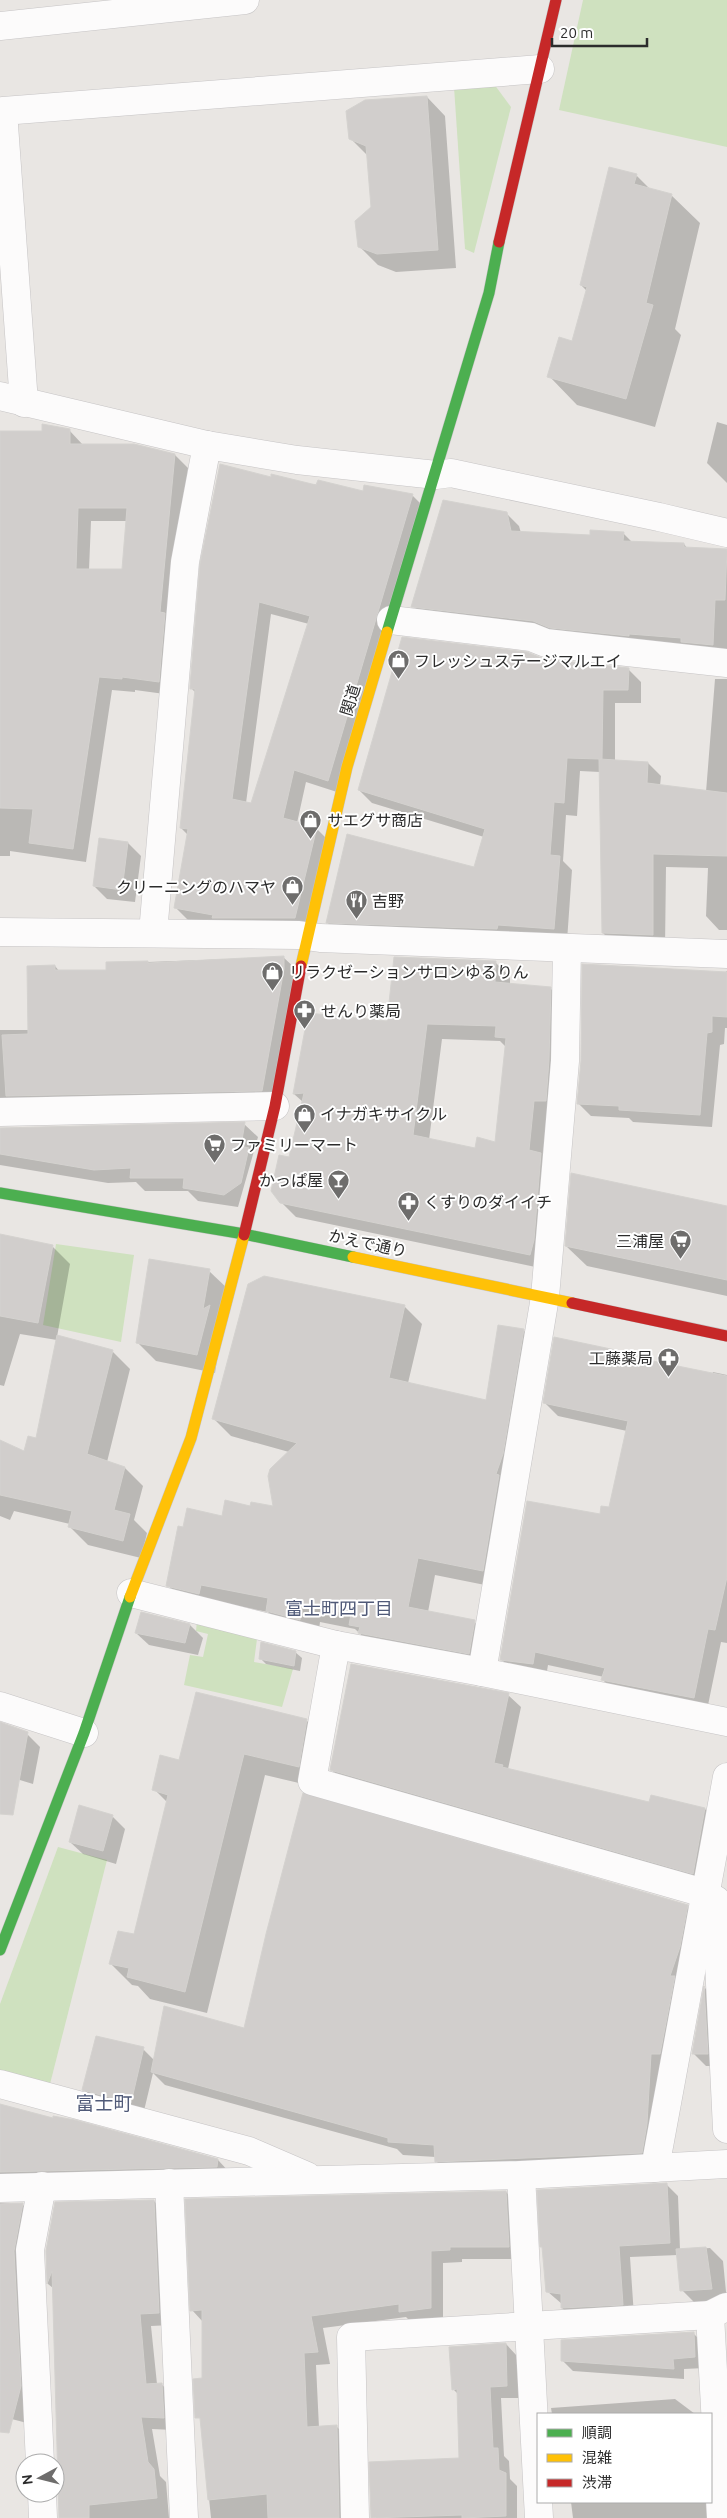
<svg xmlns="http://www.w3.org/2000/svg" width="727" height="2518" viewBox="0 0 727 2518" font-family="Ubuntu,'Noto Sans JP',sans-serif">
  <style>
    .green { fill: #cfe1bf }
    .shadow { fill: #0003; fill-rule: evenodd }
    .building { fill: #d1cecc; stroke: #d4d2cf; fill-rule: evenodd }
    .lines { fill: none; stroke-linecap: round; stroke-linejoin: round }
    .street-casing { stroke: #c6c4c5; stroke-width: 29 }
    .fast-casing { stroke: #c6c4c5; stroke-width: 12 }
    .slow-casing { stroke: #c6c4c5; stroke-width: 12 }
    .jam-casing { stroke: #c6c4c5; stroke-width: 12 }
    .street { stroke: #fcfbfb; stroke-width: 28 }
    .fast { stroke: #4caf50; stroke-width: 11 }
    .slow { stroke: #ffc107; stroke-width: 11 }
    .jam { stroke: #c62828; stroke-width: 11 }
    .labels { text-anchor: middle; stroke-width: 4; stroke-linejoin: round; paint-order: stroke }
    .poi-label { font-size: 16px; fill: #2c2c2c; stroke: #fff; text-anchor: start }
    .street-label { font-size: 16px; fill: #2c2c2c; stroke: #fff }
    .neighbourhood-label { font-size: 18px; fill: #505a78; stroke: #fff }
    .quarter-label { font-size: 19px; fill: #505a78; stroke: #fff }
  </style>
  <rect width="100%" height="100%" fill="#e9e6e3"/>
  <g class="green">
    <polygon points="583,0 727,0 727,147 559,110"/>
    <polygon points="494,84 511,107 474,253 465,249 454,87"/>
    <polygon points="56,1244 134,1255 121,1342 43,1325"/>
    <polygon points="197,1621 258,1631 254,1662 293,1669 282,1707 184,1685 190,1655 203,1657 208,1634 196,1631"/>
    <polygon points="58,1847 107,1860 50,2084 0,2070 0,2004"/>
  </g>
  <g class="shadow">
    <polygon points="427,97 445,116 456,268 396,272 378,265 359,246 372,207 368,156 350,138"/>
    <polygon points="636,175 651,190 671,195 700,223 675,329 681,335 655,427 577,405 549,376 573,342 587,291 581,285"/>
    <polygon points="717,422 727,425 727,483 707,463"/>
    <path d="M43,425L69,430L83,445L175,455L188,468L173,623L172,695L135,690V692L112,690L86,862L10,851V856H0V432H43ZM91,521H127L123,570H89Z"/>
    <path d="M272,478L364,492L412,495L425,508L340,793L306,782L297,823L316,828L329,841L307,930L188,920L176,908L188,835L181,828L196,693L191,688ZM271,614L309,624L252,805L246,803Z"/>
    <polygon points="506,513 519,526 521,533 591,536 623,533 633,543 684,544 687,548 727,550 727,658 426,619 413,606"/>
    <polygon points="544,660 628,669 641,682 641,703 615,703 615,761 648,763 661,776 660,786 706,792 715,679 727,679 727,930 719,930 706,916 708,868 666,867 665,948 616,946 603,933 600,772 580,771 577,816 566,815 563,861 572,870 567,941 340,935 327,922 475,869 484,837 372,803 359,790"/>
    <polygon points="128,843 141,856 135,902 107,899 94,886"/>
    <polygon points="283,957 297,970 275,1104 0,1117 0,1030 29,1030 55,966 60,972 107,971 148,962"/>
    <path d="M495,962L510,977V984L550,988L565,1003L545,1269L296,1217L281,1202L303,1102L294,1094L388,1023ZM442,1039L500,1041L506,1047L496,1143L476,1149L429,1140Z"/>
    <polygon points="727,971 727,1028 725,1028 724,1044 720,1045 712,1127 633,1122 629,1118 591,1116 578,1103 582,1061"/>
    <polygon points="244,1124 258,1137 238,1207 198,1201 188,1191 145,1191 136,1182 108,1183 0,1165 0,1129"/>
    <polygon points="727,1207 727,1296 587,1266 566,1246"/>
    <polygon points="0,1235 52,1246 70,1264 57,1337 112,1351 130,1369 107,1462 125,1468 143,1486 134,1520 147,1533 141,1558 88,1545 70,1527 70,1524 14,1511 10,1520 0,1516 0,1442 25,1453 37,1440 57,1340 20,1334 4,1386 0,1385"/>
    <polygon points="209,1271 228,1289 215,1373 156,1361 138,1343"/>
    <polygon points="404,1306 422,1324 408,1383 487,1401 523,1330 541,1348 500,1588 435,1575 428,1612 474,1622 492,1639 486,1671 377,1650 355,1629 320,1622 318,1637 285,1628 268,1612 219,1602 185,1603 168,1585 184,1529 251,1507 275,1507 289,1452 231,1436 214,1419"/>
    <polygon points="644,1357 648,1361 712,1375 713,1372 727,1375 727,1643 721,1642 707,1710 616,1693 603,1680 604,1677 548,1665 546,1677 514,1672 501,1659 601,1515 610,1509 627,1431 558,1416 544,1402"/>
    <polygon points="142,1613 190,1625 203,1638 198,1655 149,1645 136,1633"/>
    <polygon points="295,1652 302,1658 300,1671 266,1664 260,1658"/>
    <polygon points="508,1695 521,1707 508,1769 650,1803 705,1809 717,1821 706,1885 344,1782 331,1769"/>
    <polygon points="306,1720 328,1742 320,1788 265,1775 207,2013 150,1999 138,1986 132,1985 110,1963 134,1936 167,1802 154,1789 180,1761"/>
    <polygon points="0,1724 27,1734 40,1747 33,1784 0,1774"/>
    <polygon points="112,1816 125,1829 116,1864 83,1854 70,1842"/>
    <polygon points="687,1906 700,1919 655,2166 449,2174 436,2161 436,2157 403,2155 397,2149 165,2085 153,2073 143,2115 97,2102 84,2090 143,2049 154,2060 245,2030"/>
    <polygon points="705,1988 717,2000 720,2066 706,2066 693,2053"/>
    <polygon points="0,2105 218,2160 230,2173 0,2192"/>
    <polygon points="666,2184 678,2196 680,2250 710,2248 723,2261 727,2302 695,2303 682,2290 678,2255 630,2257 634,2316 574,2319 562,2308 562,2304 548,2292"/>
    <polygon points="506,2192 518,2205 521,2259 462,2259 462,2262 443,2263 443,2320 413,2324 406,2317 323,2328 330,2364 316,2365 319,2428 337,2427 349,2439 351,2518 211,2518 197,2380 204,2380 203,2322 192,2310"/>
    <polygon points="154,2201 166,2213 171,2325 151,2326 157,2384 161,2384 174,2396 174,2430 152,2429 160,2476 166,2482 169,2518 60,2518 53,2288 48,2284 47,2251"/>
    <polygon points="0,2203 22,2204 35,2217 27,2423 0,2416"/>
    <polygon points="693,2333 704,2344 705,2368 684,2369 684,2379 573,2371 562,2360"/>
    <polygon points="506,2344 517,2356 519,2398 501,2398 504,2456 509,2461 510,2479 517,2486 517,2518 376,2518 371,2464 461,2459 458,2394 454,2390 450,2348"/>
    <polygon points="675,2399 695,2414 552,2414 551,2408"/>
    <polygon points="571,2502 707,2502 707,2518 573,2518"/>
  </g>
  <g class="building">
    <polygon points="427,96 438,250 377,254 358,247 355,221 371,207 366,146 349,139 346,111 365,100"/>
    <polygon points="609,167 637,174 634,184 672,194 646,303 653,305 626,399 547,377 559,337 572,341 587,287 580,285"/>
    <path d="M42,424L70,429V444H134L175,454L160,612L165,613L159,682L122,677V679L99,677L73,849L29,843L33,809L0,808V431H42ZM78,508H127L122,569H76Z"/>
    <path d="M220,464L271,477V474L316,485L318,480L363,491L364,485L413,494L328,781L294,770L283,818L317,827L295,918H212L213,915L174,908L188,829L180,828L195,689H190V686L200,564ZM259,602L310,616L251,803L232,799Z"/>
    <polygon points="443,500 507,512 511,531 590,535 590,530 624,532 623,541 684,543 684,547 727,549 725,600 715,600 713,645 681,642 681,638 629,634 629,636 550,628 533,621 411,607"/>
    <polygon points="402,637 527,652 544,659 629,668 628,690 603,690 602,759 600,759 648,762 647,783 727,793 727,856 653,854 653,935 602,933 599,759 567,758 564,803 554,802 550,855 560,856 554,929 498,925 497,929 326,923 347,834 474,867 485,829 358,790"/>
    <polygon points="99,838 128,842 122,890 93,886"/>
    <polygon points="284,956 284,969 262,1091 6,1096 2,1035 28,1034 27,966 55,965 55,970 106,970 106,962 148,961 148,963"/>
    <path d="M394,957L496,961L495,982L551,987L549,1060L546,1101H534L529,1150L541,1153L534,1240L530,1255L280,1203L271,1191L279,1155L289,1157L304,1093L293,1094L308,1013L387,1021ZM427,1024L496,1026L495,1037L506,1038L495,1142L477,1137L475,1148L413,1135Z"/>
    <polygon points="582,964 727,972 727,1017 712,1016 712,1032 707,1033 700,1115 619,1110 619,1106 577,1104 581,1061"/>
    <polygon points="245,1122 241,1146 249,1148 241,1183 224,1195 183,1188 184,1178 130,1178 131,1168 94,1170 0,1154 0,1128"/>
    <polygon points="571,1173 727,1206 727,1280 565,1246"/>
    <polygon points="0,1234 53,1245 38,1323 0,1316"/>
    <polygon points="149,1259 210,1269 203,1309 210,1305 197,1355 136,1343"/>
    <polygon points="264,1276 405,1305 389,1378 486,1400 498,1325 524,1329 503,1454 496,1474 499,1475 483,1571 418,1558 408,1607 475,1620 469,1654 358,1633 360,1627 349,1625 351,1614 302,1605 300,1620 266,1611 268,1598 201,1585 199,1594 166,1586 178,1526 183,1527 187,1508 222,1516 225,1500 250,1506 251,1502 273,1506 268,1476 270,1469 297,1443 212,1419 248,1284"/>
    <polygon points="57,1335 113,1350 87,1454 125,1467 114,1510 130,1514 123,1541 68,1527 72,1511 0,1495 0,1440 24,1451 28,1436 36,1438"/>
    <polygon points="554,1337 644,1356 643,1359 727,1376 727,1577 715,1630 708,1629 694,1698 601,1680 605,1668 535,1652 533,1664 500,1660 527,1501 600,1514 601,1506 609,1507 628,1421 543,1403"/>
    <polygon points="141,1612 190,1624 185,1643 135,1633"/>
    <polygon points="261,1642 296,1651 294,1666 259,1659"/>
    <polygon points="351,1664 509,1693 494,1763 503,1765 502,1767 649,1802 651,1795 705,1808 693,1874 330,1770"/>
    <polygon points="196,1692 307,1719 299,1767 244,1754 185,1992 127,1977 129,1968 109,1964 118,1931 134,1934 168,1795 152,1790 160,1755 179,1760"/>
    <polygon points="0,1722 28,1732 13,1815 0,1814"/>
    <polygon points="303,1793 688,1905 680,1947 670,1976 675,1976 660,2054 651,2054 647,2124 642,2153 435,2162 434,2145 388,2142 388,2138 151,2072 164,2006 244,2028 266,1934"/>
    <polygon points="79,1805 113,1815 103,1851 69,1842"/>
    <polygon points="704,1986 708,2054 692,2054"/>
    <polygon points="96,2036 144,2047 131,2103 82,2090"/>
    <polygon points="0,2104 53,2118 53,2116 75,2120 218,2159 217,2167 0,2172"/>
    <polygon points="667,2183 670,2243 619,2246 623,2305 561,2308 561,2294 546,2292 542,2247 540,2247 537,2190"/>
    <polygon points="506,2191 509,2247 450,2247 450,2250 431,2251 431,2308 399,2312 399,2304 311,2316 318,2352 304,2353 307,2427 337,2425 339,2518 268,2518 267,2494 208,2500 200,2418 195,2418 193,2379 202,2378 202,2310 190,2311 185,2199"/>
    <polygon points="154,2200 159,2313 140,2314 146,2384 162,2383 164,2418 141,2417 148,2462 154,2469 157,2498 89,2505 89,2518 59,2518 52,2271 47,2284 46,2251 55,2202"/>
    <polygon points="23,2203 14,2251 21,2386 9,2433 0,2432 0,2204"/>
    <polygon points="706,2247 712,2289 680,2291 676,2249"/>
    <polygon points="694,2332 695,2357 673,2359 674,2369 561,2361 561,2340"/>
    <polygon points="506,2343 507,2386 490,2387 493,2448 498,2448 499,2470 506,2473 506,2516 462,2518 462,2515 371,2518 369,2462 459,2458 457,2389 452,2390 449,2347"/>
  </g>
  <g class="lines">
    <defs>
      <g id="street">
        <polyline points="0,26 245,0"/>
        <polyline points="0,396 207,445 297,460 436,475 451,473 659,517 727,533"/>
        <polyline points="24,403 3,111 540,69"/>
        <polyline points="391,620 531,637 546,643 727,663"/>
        <polyline points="0,932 299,935 320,938 727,954"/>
        <polyline points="153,933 185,562 207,445"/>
        <polyline points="0,1112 275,1106"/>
        <polyline points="131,1593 336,1645 482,1672 727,1722"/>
        <polyline points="336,1645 312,1781 704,1893 716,1900 727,2129"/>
        <polyline points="482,1672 545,1297 565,1061 567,948"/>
        <polyline points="0,1706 84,1733"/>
        <polyline points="0,2084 249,2151 307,2176"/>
        <polyline points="655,2168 727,1777"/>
        <polyline points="521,2175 539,2518"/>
        <polyline points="169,2183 184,2518"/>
        <polyline points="0,2188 521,2175 727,2164"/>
        <polyline points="40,2463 30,2250 42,2186"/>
        <polyline points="42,2493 43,2518"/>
        <polyline points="355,2518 351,2337 710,2315"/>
        <polyline points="721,2518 710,2315 726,2307"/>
      </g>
      <g id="fast">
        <polyline points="387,632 489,293 499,242"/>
        <polyline points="0,1193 244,1234 353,1257"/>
        <polyline points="0,1950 84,1733 130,1597"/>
      </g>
      <g id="slow">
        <polyline points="301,966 347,767 387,632"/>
        <polyline points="353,1257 572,1303"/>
        <polyline points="130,1597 191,1438 244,1235"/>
      </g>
      <g id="jam">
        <polyline points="499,242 556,0"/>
        <polyline points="244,1235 275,1106 301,966"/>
        <polyline points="572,1303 727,1336"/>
      </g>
    </defs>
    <use href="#street" class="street-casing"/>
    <use href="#fast" class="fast-casing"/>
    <use href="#slow" class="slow-casing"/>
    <use href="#jam" class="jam-casing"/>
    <use href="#street" class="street"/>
    <use href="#fast" class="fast"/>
    <use href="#slow" class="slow"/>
    <use href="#jam" class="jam"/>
  </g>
  <defs>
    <symbol id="shop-pin" viewBox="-11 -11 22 30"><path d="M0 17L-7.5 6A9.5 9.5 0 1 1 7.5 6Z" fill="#6e6d6c" stroke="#fff"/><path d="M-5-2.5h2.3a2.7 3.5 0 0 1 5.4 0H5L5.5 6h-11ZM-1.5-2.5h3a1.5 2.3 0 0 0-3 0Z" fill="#fff"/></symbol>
    <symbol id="restaurant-pin" viewBox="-11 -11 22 30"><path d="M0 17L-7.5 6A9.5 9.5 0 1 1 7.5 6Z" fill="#6e6d6c" stroke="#fff"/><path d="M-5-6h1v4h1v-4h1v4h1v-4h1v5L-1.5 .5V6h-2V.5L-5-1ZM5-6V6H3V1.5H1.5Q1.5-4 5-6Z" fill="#fff"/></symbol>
    <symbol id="pharmacy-pin" viewBox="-11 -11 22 30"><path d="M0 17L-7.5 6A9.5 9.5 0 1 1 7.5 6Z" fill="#6e6d6c" stroke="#fff"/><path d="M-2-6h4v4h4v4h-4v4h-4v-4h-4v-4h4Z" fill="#fff"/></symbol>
    <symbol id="supermarket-pin" viewBox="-11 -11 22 30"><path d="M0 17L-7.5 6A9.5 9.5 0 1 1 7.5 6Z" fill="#6e6d6c" stroke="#fff"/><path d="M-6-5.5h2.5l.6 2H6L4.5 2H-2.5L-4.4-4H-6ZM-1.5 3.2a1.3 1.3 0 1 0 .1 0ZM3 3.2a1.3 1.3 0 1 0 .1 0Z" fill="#fff"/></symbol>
    <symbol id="bar-pin" viewBox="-11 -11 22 30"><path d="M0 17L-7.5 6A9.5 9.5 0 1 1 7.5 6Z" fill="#6e6d6c" stroke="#fff"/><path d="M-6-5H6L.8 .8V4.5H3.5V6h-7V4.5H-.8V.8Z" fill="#fff"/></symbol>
  </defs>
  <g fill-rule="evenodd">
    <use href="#shop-pin" x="386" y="648" width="25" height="34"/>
    <use href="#shop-pin" x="298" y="808" width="25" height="34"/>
    <use href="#shop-pin" x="280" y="874" width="25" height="34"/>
    <use href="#restaurant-pin" x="344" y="888" width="25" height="34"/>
    <use href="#shop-pin" x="260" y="960" width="25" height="34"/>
    <use href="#pharmacy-pin" x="292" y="998" width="25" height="34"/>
    <use href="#shop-pin" x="292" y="1102" width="25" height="34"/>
    <use href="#supermarket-pin" x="202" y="1132" width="25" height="34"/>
    <use href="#bar-pin" x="326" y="1168" width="25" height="34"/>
    <use href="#pharmacy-pin" x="396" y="1190" width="25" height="34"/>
    <use href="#supermarket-pin" x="668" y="1228" width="25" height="34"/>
    <use href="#pharmacy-pin" x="656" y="1346" width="25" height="34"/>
  </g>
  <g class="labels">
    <g class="poi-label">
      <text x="414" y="667">フレッシュステージマルエイ</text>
      <text x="327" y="826">サエグサ商店</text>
      <text x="276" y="893" text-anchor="end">クリーニングのハマヤ</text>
      <text x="372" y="907">吉野</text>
      <text x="289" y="978">リラクゼーションサロンゆるりん</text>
      <text x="321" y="1017">せんり薬局</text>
      <text x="320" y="1120">イナガキサイクル</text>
      <text x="230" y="1151">ファミリーマート</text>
      <text x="323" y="1186" text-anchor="end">かっぱ屋</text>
      <text x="424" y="1208">くすりのダイイチ</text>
      <text x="664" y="1247" text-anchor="end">三浦屋</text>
      <text x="653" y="1364" text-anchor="end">工藤薬局</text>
    </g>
    <g class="street-label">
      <text transform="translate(350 700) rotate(-73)" y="6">関道</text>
      <text transform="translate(368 1243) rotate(12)" y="6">かえで通り</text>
    </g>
    <g class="neighbourhood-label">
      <text x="339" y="1615">富士町四丁目</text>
    </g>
    <g class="quarter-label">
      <text x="104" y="2110">富士町</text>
    </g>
  </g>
  <rect x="537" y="2413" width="175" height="90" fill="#ffffff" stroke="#ababab"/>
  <rect x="547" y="2429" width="25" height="8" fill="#4caf50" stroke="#ababab"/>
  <text x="582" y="2438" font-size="15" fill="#2c2c2c">順調</text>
  <rect x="547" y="2454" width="25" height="8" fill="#ffc107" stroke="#ababab"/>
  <text x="582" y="2463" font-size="15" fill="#2c2c2c">混雑</text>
  <rect x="547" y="2479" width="25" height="8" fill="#c62828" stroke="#ababab"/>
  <text x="582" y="2488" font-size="15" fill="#2c2c2c">渋滞</text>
  <g transform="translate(40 2478) rotate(263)"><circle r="24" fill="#ffffff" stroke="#ababab"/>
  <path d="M0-4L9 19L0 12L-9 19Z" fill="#6e6d6c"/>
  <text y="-8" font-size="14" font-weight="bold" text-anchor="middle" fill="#2c2c2c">N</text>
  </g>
  <path d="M552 38v8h95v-8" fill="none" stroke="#2c2c2c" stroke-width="2.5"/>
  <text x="560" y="38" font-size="15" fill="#2c2c2c" stroke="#ffffff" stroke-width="4" paint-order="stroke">20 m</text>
</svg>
